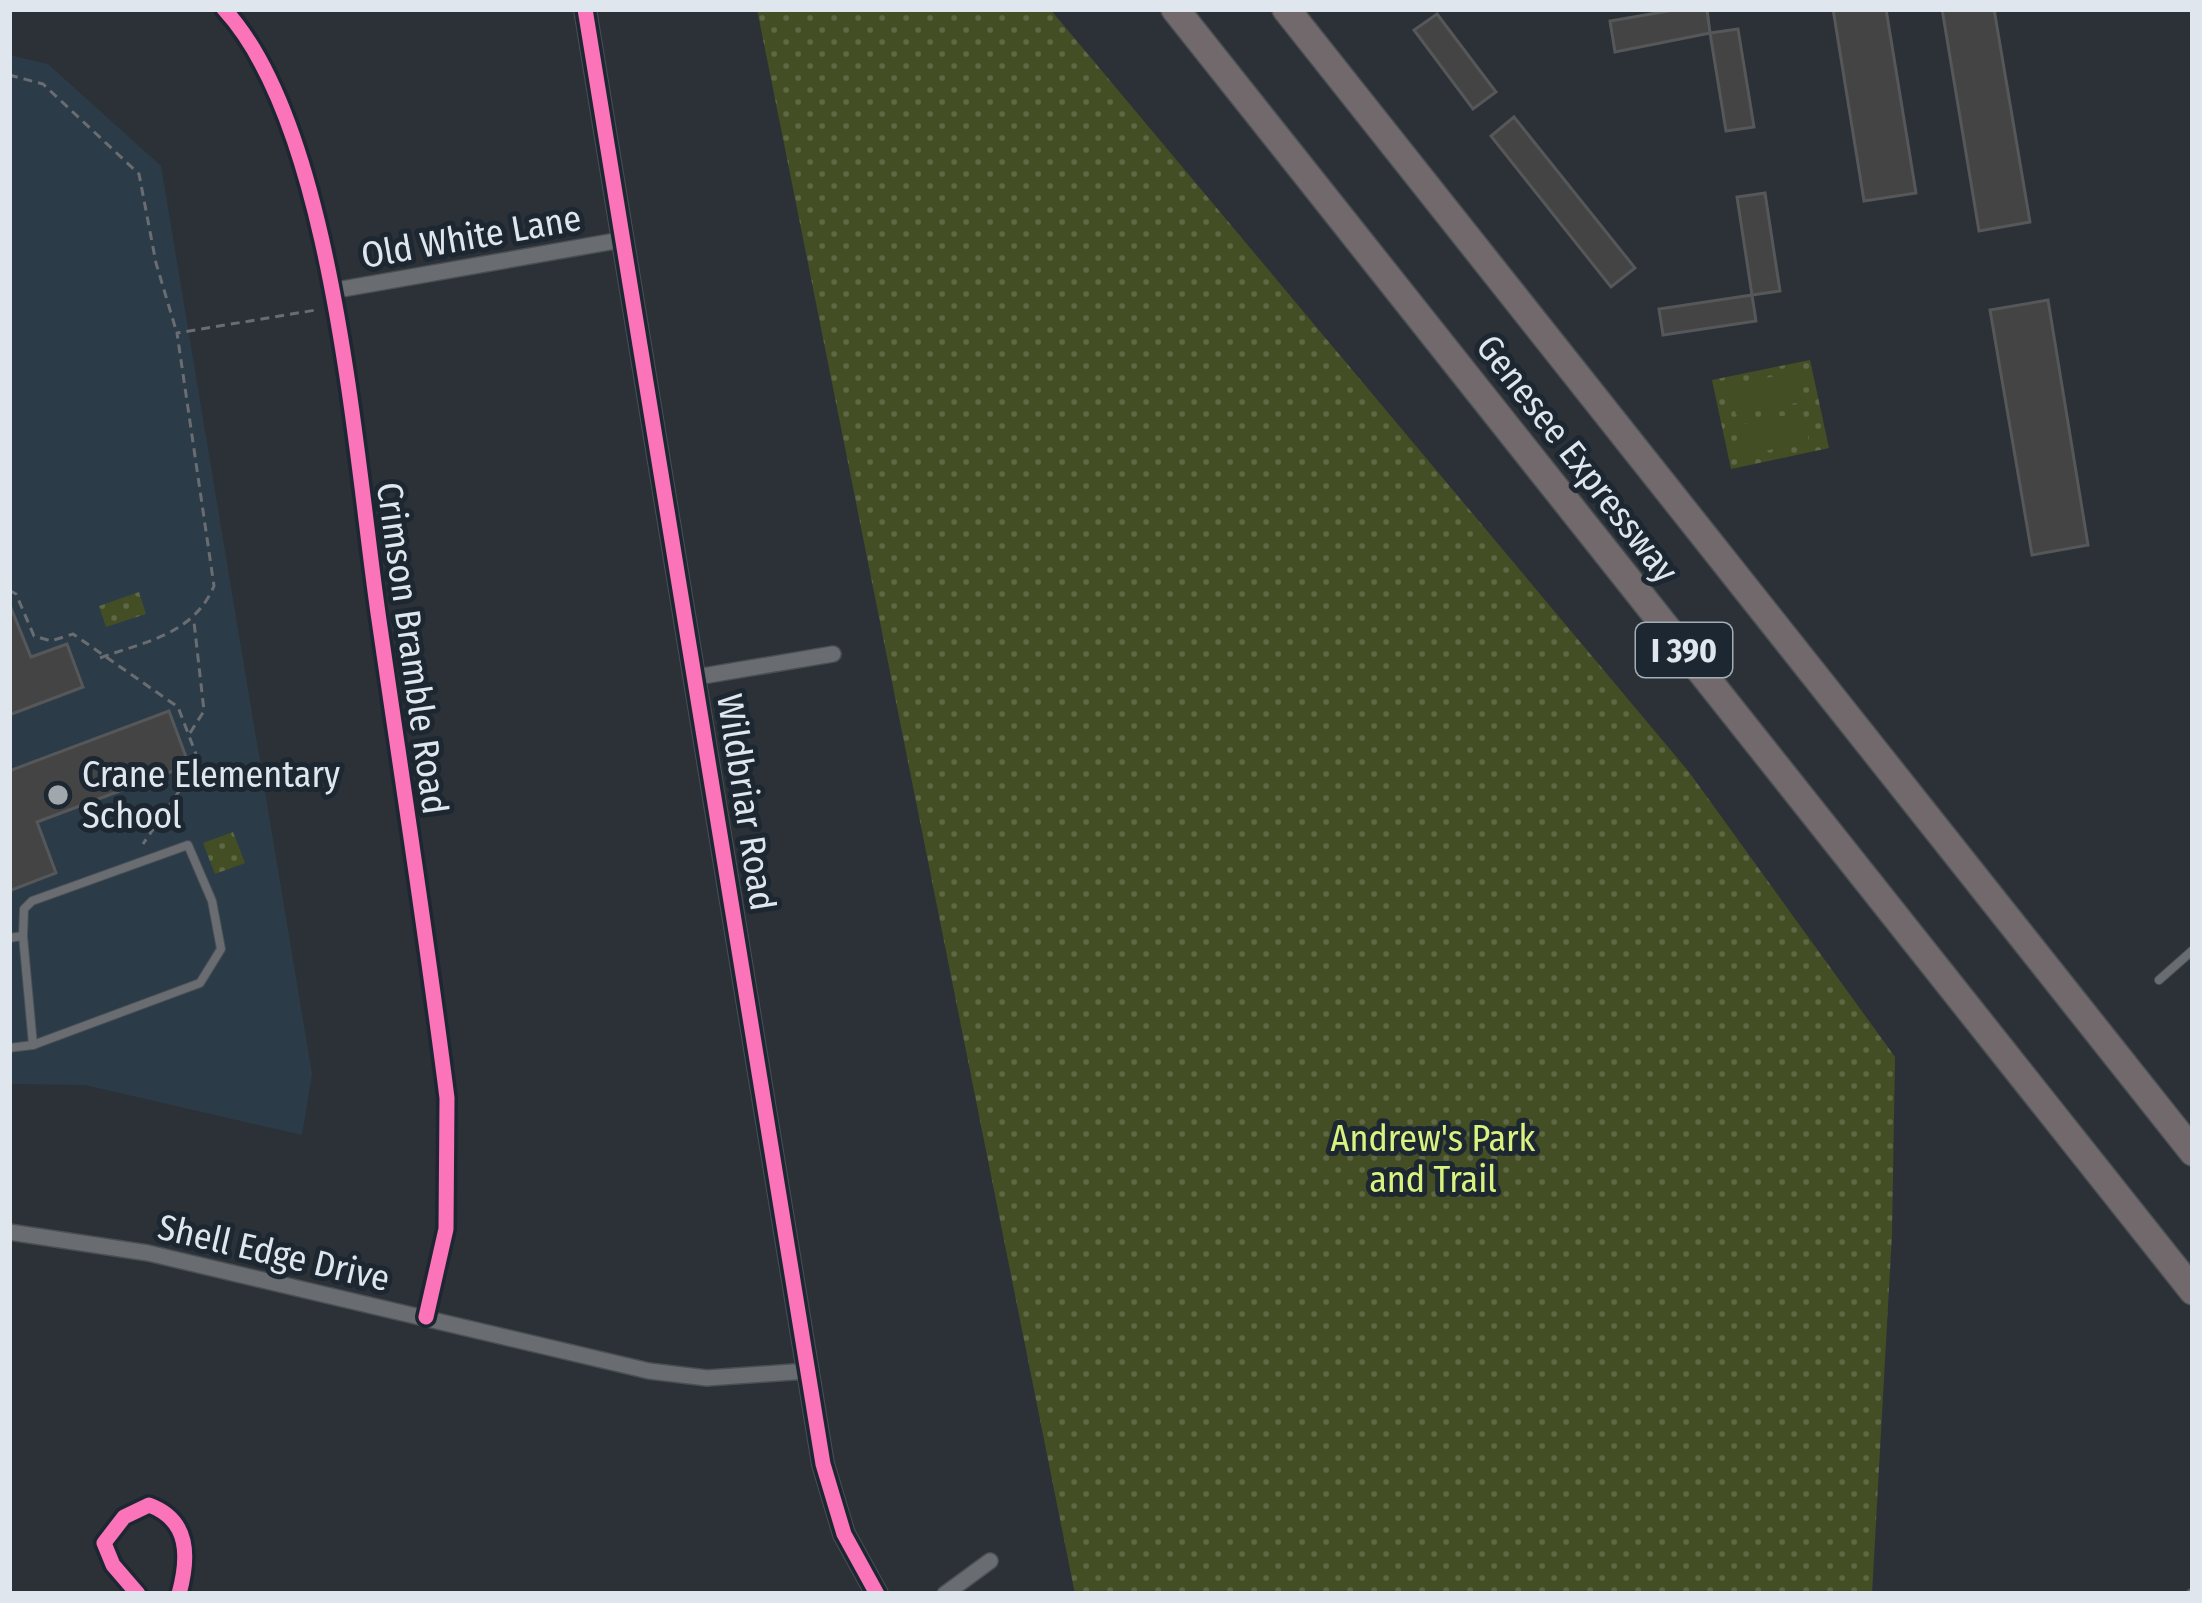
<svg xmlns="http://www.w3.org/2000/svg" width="2202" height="1603" viewBox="0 0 2202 1603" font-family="'Fira Sans Condensed',sans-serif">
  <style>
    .built { fill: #2b3b48 }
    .grass { fill: url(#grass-dots) }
    .pitch { fill: #444e25 }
    .building { fill: #444445; stroke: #565758; stroke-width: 3 }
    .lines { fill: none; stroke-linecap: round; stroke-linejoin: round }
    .lane-casing { stroke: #494f53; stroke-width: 10 }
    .street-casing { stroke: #494f53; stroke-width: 18 }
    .secondary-casing { stroke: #494f53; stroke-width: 24 }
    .highway-casing { stroke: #494f53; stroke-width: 30 }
    .path { stroke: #696d72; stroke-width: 3; stroke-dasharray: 9 6; stroke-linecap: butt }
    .lane { stroke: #696d72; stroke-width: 8 }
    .street { stroke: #696d72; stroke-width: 15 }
    .secondary { stroke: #696d72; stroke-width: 21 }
    .highway { stroke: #71696b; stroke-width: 27 }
    .cycleway-casing { stroke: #1d2732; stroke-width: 22 }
    .cycleway { stroke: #fb73b8; stroke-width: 15 }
    .poi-dot { fill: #a0a7ad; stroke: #1d2732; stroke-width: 4.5 }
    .labels { text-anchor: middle; stroke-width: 10; stroke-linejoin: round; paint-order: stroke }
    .shield { fill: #1d2732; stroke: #a5adb5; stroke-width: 3 }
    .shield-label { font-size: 33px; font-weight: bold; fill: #dfe6ed }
    .street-label { font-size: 36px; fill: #dfe6ed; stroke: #1d2732 }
    .poi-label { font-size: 36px; fill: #dfe6ed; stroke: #1d2732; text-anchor: start }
    .park-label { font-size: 36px; fill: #daf27f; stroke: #1d2732 }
  </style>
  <defs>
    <pattern id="grass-dots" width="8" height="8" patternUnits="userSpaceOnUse" patternTransform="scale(3)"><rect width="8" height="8" fill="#444e25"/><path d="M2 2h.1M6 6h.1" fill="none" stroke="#5f6845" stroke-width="1.8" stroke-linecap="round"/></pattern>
  </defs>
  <rect width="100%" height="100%" fill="#2b3137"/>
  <polygon class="built" points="9,55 48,64 161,166 312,1074 302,1135 85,1085 9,1084"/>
  <g class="grass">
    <polygon points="757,9 1050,9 1689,772 1895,1057 1892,1234 1872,1594 1075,1594"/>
    <polygon points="1810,360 1829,448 1731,469 1712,380"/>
    <polygon points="139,592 146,614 106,627 99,606"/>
    <polygon points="233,832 245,863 215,874 203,843"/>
  </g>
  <g class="pitch">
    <polygon points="1796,372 1801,402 1736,415 1730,385"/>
    <polygon points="1803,412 1809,442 1744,455 1739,425"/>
  </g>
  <g class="building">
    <polygon points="1680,9 1707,9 1710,33 1615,52 1610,21"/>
    <polygon points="1833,9 1886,9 1916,193 1864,201"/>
    <polygon points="1942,9 1994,9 2030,222 1979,231"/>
    <polygon points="1437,14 1496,92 1473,109 1414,30"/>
    <polygon points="1738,29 1754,127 1726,131 1710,33"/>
    <polygon points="1514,117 1635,268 1611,287 1491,136"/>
    <polygon points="1765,193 1780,291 1752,295 1737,197"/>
    <polygon points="1752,295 1756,321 1663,335 1659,309"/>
    <polygon points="2048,300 2088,545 2032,555 1990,310"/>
    <polygon points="9,603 31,657 67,644 83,687 9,715"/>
    <polygon points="169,711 189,765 37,822 56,873 9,891 9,771"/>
  </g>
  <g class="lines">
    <defs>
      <g id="lane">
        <polyline points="23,936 33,1045"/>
        <polyline points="9,938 23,936 24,909 32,901 188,845 212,901 221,949 200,983 33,1045 9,1048"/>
        <polyline points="2159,980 2193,950"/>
        <polyline points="2190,1594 2193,1592"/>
      </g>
      <g id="street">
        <path d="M224,9C334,128 355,457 379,620C402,779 427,939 447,1098L446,1229L426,1317"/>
        <polyline points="331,291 621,240"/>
        <polyline points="697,677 833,654"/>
        <polyline points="9,1232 148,1253 649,1371 707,1378 807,1371"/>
        <path d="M138,1594L113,1565L104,1543L124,1517L149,1505C190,1520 189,1557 179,1594"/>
        <polyline points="945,1594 990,1561"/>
      </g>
      <polyline id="secondary" points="585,9 823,1464 844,1534 877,1594"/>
      <g id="highway">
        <polyline points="1175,9 2193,1291"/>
        <polyline points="1286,9 2193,1152"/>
      </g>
    </defs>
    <use href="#lane" class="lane-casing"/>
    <use href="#street" class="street-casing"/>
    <use href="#secondary" class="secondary-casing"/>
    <use href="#highway" class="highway-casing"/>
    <g class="path">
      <polyline points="9,75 43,84 139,174 156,263 176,330"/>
      <polyline points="9,590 16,594 34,636 51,641 73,634 178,707 199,762 143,844"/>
      <path d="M100,658C146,641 193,635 214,586L177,333L316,310"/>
      <polyline points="190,733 204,711 194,622"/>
    </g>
    <use href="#lane" class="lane"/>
    <use href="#street" class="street"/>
    <use href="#secondary" class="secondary"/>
    <use href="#highway" class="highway"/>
    <defs>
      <g id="cycleway">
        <path d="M224,9C334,128 355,457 379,620C402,779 427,939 447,1098L446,1229L426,1317"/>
        <polyline points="585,9 823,1464 844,1534 877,1594"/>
        <path d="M138,1594L113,1565L104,1543L124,1517L149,1505C190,1520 189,1557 179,1594"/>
      </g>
    </defs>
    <use href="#cycleway" class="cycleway-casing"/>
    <use href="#cycleway" class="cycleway"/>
  </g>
  <circle class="poi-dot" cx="58" cy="795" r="12"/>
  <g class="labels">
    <rect class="shield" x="1636" y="623" width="96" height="54" rx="9"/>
    <g class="shield-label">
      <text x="1684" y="662">I 390</text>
    </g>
    <g class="street-label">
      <text transform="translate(471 236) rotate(-10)" y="13">Old White Lane</text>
      <text transform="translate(1578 458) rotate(52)" y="13">Genesee Expressway</text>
      <text transform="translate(413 648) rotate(82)" y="13">Crimson Bramble Road</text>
      <text transform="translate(747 802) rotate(81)" y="13">Wildbriar Road</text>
      <text transform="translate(274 1252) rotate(13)" y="13">Shell Edge Drive</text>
    </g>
    <g class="poi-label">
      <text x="82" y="787">Crane Elementary<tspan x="82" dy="41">School</tspan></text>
    </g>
    <g class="park-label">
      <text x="1433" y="1151">Andrew's Park<tspan x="1433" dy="41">and Trail</tspan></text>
    </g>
  </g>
  <rect width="2202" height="1603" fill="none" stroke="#dfe6ed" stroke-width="24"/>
</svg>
